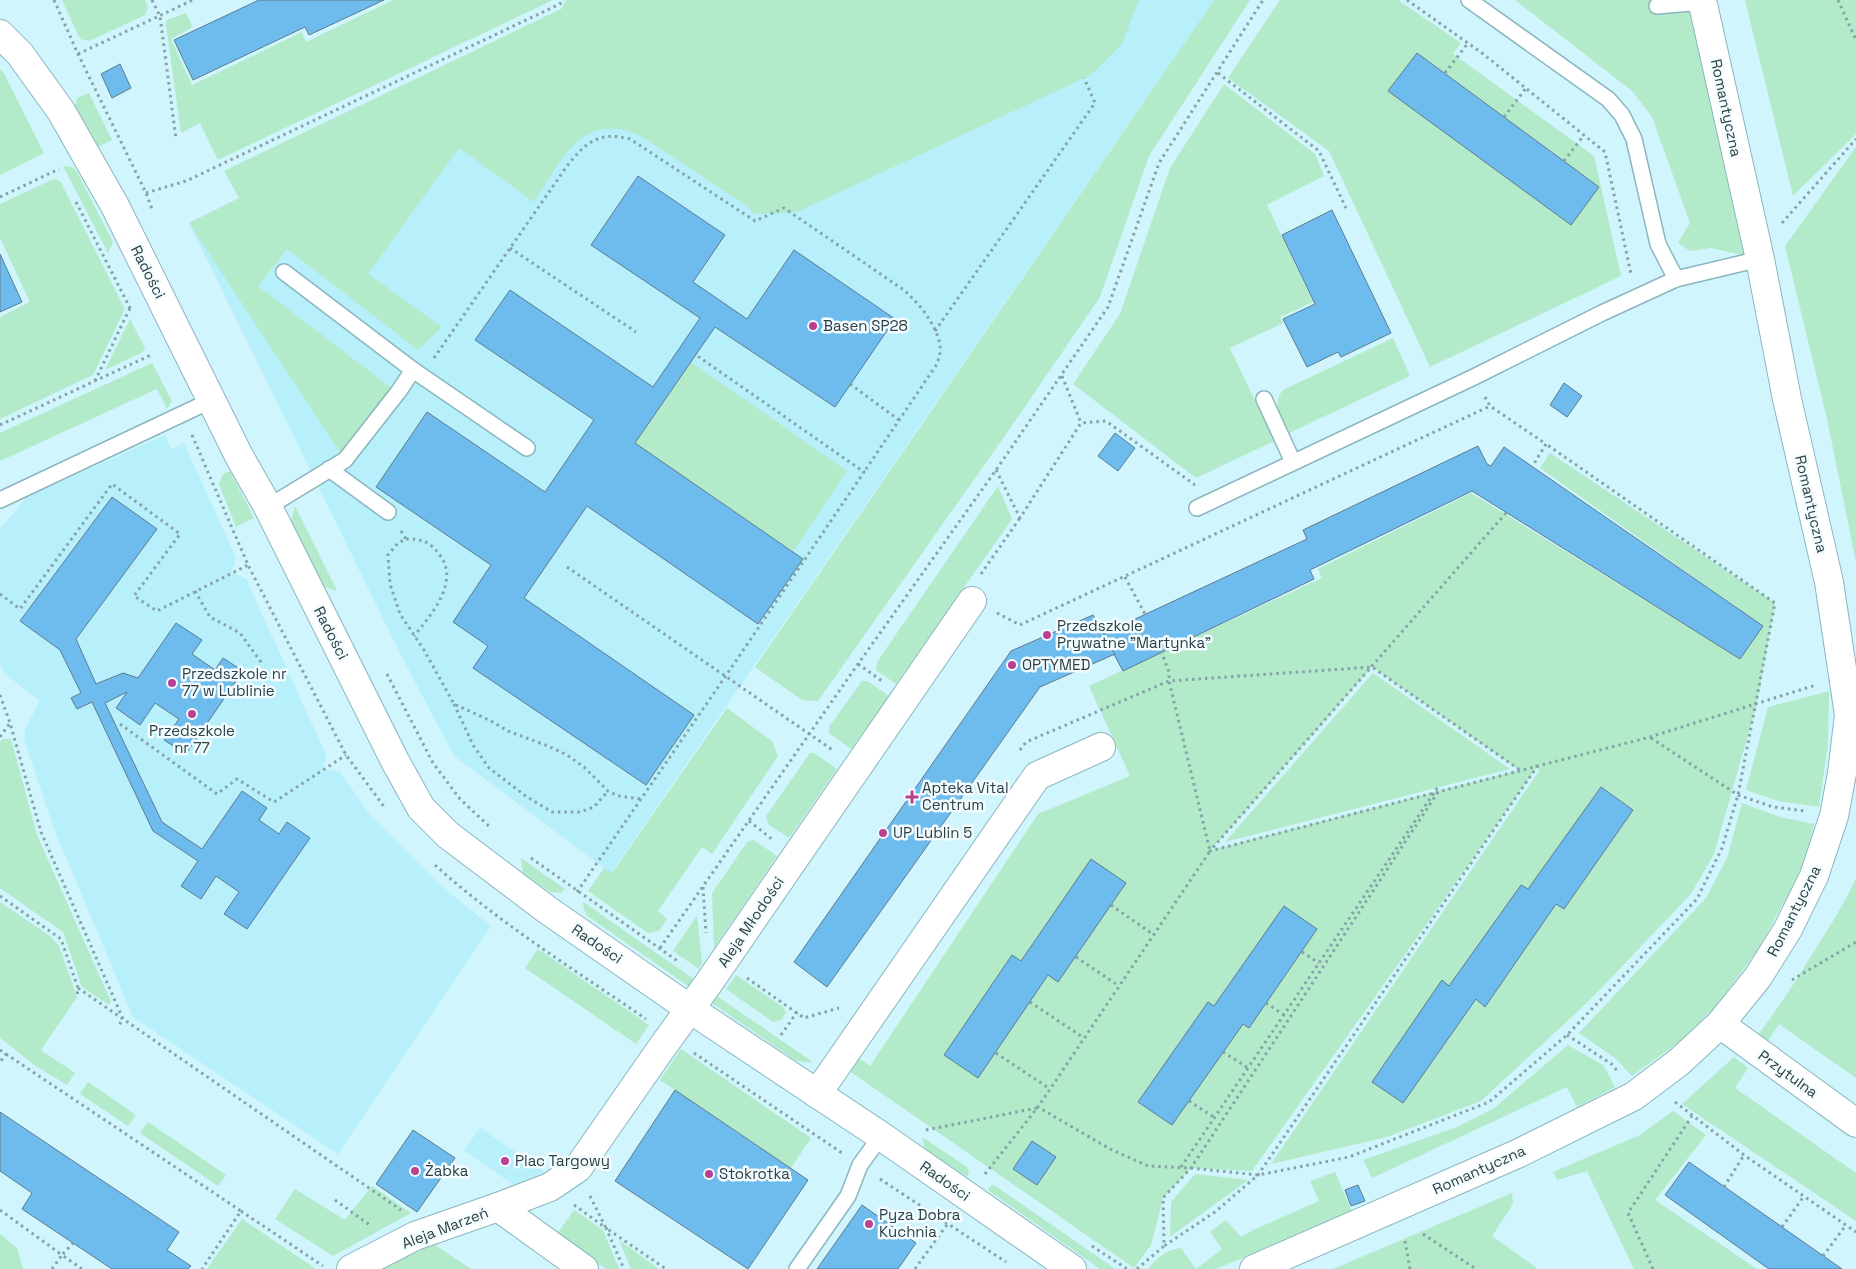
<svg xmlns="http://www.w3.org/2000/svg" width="1856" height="1269" viewBox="0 0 1856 1269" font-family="'Space Grotesk',sans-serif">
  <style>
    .built { fill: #b7effa }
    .green { fill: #b3eaca; fill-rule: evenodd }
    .building { fill: #6ebcee; stroke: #5c7b90 }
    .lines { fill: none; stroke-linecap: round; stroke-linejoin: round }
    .lane-casing { stroke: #8ab6bf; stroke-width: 18 }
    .street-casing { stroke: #8ab6bf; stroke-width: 30 }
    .path { stroke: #85a2a7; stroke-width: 3; stroke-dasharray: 2.5 4; stroke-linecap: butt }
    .lane { stroke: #fff; stroke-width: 15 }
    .street { stroke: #fff; stroke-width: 28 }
    .poi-dot { fill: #ba4093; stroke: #f3fcfe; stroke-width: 2 }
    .labels { text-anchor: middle; stroke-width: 5; stroke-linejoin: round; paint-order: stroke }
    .street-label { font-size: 15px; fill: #2d3f43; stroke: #f3fcfe }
    .poi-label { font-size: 15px; fill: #2d3f43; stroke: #f3fcfe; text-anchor: start }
  </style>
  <rect width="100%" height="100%" fill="#d0f5fc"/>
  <g class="built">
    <polygon points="649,0 1214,0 611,873 454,756 400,653 189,223"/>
    <polygon points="165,435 171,449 184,443 236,558 231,572 246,579 326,755 323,769 340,772 371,816 440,885 491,926 338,1154 133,1017 53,826 24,739 26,727 40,701 4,673 0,663 0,529 27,497"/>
    <polygon points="480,1128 545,1172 514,1185 464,1150"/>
  </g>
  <g class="green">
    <polygon points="62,0 145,0 148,7 145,15 89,41 80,39"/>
    <polygon points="393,0 553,0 218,160 200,123 181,133 166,25 167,20 186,13 193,27 171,39 192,85 302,32 306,42"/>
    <path d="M566,0H1139L1122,44L1091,75L797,212L755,214L741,202L639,135C580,111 562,160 534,202L459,148L368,274L442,327L418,350L287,249L258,286L390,387L399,391L345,460L189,223L239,198L224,171L561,9Z"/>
    <polygon points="1214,0 1250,0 1149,156 1100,297 1011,427 818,701 802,700 755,667"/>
    <polygon points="1280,0 1398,0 1461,43 1453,54 1594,156 1621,276 1430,367 1329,151 1228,78"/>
    <polygon points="1515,0 1693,0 1760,259 1711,248 1690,251 1678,243 1690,223 1652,117 1632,91"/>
    <polygon points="1745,0 1856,0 1856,134 1793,196"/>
    <polygon points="0,69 5,75 44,153 0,175"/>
    <polygon points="1224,84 1315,154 1324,176 1267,205 1313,302 1280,317 1283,323 1230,348 1274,441 1196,478 1073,384 1120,314 1170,168"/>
    <polygon points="89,93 112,140 98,147 75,106 77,98"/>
    <polygon points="1856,147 1856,562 1827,419 1785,246"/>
    <polygon points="63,166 72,167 76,170 113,242 108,253"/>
    <polygon points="54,179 60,181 125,309 93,375 0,419 0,317 30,302 0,238 0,204"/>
    <polygon points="130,319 145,348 143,352 105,370"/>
    <path d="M1393,338L1410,376L1287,434C1281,418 1271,405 1283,390Z"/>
    <polygon points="691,362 847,471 793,552 635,443"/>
    <polygon points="152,363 172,401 167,409 157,389 0,461 0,433"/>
    <path d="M1550,453L1775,603L1757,704L1714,854L1691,894L1589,1001L1481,1101L1387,1137L1271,1164L1539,771L1538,766L1252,1171L1191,1168L1163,1198L1151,1245L1134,1268L848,1070L857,1057L870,1066L1038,814L1130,776L1089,686L1322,578L1318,569L1471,493L1740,659L1763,626L1540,468ZM1372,667L1519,770L1211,850Z"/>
    <polygon points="230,471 254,518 236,527 219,484 223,474"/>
    <polygon points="998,486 1012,519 896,684 876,670 877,662"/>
    <polygon points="295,506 337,591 322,586 291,520"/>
    <polygon points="1373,673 1510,769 1225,842"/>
    <polygon points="862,681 867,681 889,696 851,749 829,733 829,727"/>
    <polygon points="1829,691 1828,744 1819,807 1778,801 1746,790 1768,707"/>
    <polygon points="727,708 772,741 778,756 712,854 702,847 658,911 667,919 659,931 648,933 588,891 604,868 612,873"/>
    <polygon points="2,739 11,739 37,835 111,1002 109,1005 82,987 63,932 0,888 0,742"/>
    <polygon points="810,753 814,753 837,769 789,838 768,824 766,816"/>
    <polygon points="1742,803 1780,817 1814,824 1804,866 1757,951 1714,1008 1679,1042 1632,1076 1615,1058 1579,1033 1706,898 1727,858"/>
    <polygon points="754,840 777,856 714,948 712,893 748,841"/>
    <polygon points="521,858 565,889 561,893 550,892 523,873"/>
    <path d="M1856,878V1078L1779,1024L1768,1041L1758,1035C1780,1006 1799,976 1818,945C1832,923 1845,902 1856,878Z"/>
    <polygon points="582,901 692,978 693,984 691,988 586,915"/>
    <polygon points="0,902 50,936 59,946 77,997 41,1050 75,1073 67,1085 36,1066 0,1038"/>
    <polygon points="697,916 702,963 699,969 673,951"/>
    <polygon points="538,949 649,1025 636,1044 525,968"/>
    <polygon points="736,975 784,1008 786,1013 781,1020 773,1022 726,989"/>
    <polygon points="714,994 813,1062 803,1062 795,1060 709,1001"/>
    <polygon points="1568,1045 1603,1065 1615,1087 1577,1107 1567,1087 1372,1178 1363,1160 1457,1127 1493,1109"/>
    <polygon points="681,1049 811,1138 791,1168 660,1080"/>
    <polygon points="1734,1057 1748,1068 1735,1088 1856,1173 1856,1221 1682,1104"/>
    <polygon points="88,1082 136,1115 128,1126 80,1094"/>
    <polygon points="1673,1111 1706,1135 1655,1200 1757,1269 1634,1269 1587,1171 1557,1180 1553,1172 1640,1135"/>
    <polygon points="148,1122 226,1175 218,1186 140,1133"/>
    <polygon points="922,1137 967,1167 969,1173 967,1177 925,1149"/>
    <path d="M1335,1172L1352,1212L1216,1269H1148C1157,1258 1167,1249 1181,1248L1196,1269L1222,1249L1210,1232L1226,1220L1241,1237L1253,1230L1319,1201L1310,1181Z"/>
    <polygon points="1195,1174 1248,1180 1170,1237 1171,1202"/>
    <polygon points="994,1185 1114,1268 1115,1269 1100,1269 988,1190 990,1186"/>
    <polygon points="372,1186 411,1213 333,1256 275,1219 295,1189 345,1220"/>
    <polygon points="1512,1193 1513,1204 1492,1236 1538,1269 1333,1269"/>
    <polygon points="574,1210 603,1230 619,1269 606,1269 557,1234"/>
    <polygon points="242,1219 316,1269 207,1269"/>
    <polygon points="0,1234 17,1248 23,1269 0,1269"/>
    <polygon points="619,1240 659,1269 631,1269"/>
    <polygon points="428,1244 435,1245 471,1269 377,1269"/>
  </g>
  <g class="building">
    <polygon points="259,0 384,0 309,35 305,27 193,80 174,40"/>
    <polygon points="1417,53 1599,187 1571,225 1388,91"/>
    <polygon points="120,64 131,88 112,98 101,74"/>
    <polygon points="638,176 725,235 693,282 747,319 794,250 895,319 835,407 715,327 635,443 803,559 758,624 587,506 524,598 694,715 646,785 473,668 488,646 453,622 491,565 376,487 427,412 545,492 594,420 475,340 510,290 653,387 700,318 591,245"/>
    <polygon points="1332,210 1391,333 1341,357 1338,352 1307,367 1283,319 1315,304 1282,235"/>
    <polygon points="0,254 22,302 0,312"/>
    <polygon points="1564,383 1582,396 1567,417 1550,405"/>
    <polygon points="1115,433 1135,448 1118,471 1098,456"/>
    <polygon points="1478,446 1487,464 1491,466 1504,447 1763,626 1740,659 1472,491 1310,570 1314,579 1123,671 1103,634 1307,539 1303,530"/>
    <polygon points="112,497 157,529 76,639 96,684 123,673 138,678 176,623 202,640 192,654 215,670 223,658 243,671 186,754 164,740 179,719 155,703 140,725 116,708 127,692 105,703 162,822 202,849 242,791 267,808 259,820 279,834 287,822 310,838 247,929 224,914 239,892 216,876 201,899 181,886 198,861 153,831 92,702 77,709 71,698 81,693 60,650 20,621"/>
    <polygon points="1093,615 1115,654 1040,687 827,987 794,962 1011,651"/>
    <polygon points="1601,787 1633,810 1564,909 1556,904 1485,1007 1476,999 1403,1103 1372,1082 1442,980 1449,986 1521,885 1528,889"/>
    <polygon points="1091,859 1126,883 1058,982 1048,975 978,1078 944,1055 1012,955 1021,961"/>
    <polygon points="1284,906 1317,929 1249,1028 1243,1024 1172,1125 1138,1102 1208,1002 1214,1006"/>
    <polygon points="675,1090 808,1180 748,1269 615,1181"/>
    <polygon points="0,1112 179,1232 167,1250 191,1266 188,1269 112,1269 22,1209 32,1193 0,1171"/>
    <polygon points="413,1130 455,1158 417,1212 376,1184"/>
    <polygon points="1032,1141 1056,1157 1037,1185 1013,1169"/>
    <polygon points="1689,1162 1782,1227 1842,1269 1769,1269 1665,1195"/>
    <polygon points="1358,1185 1365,1201 1351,1206 1345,1190"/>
    <polygon points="862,1205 916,1243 898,1269 817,1269"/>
  </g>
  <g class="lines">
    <defs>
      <g id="lane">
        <polyline points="1469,0 1608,99 1622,115 1634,139 1658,244 1676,279"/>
        <polyline points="1657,6 1703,2"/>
        <polyline points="413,370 527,448"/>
        <polyline points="1264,399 1293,462"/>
        <polyline points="329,469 388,512"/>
        <polyline points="0,500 212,400"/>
        <polyline points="268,507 345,460 399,391 413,370 284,272"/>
        <polyline points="1197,508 1474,377 1602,313 1676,279 1760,259"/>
        <polyline points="797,1269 848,1196 860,1165 881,1136"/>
      </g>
      <g id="street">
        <polyline points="0,34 20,54 61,111 115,206 239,456 268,507 395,761 421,808 448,835 546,909 690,1009 881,1136 1072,1269"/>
        <polyline points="1720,1024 1856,1123"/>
        <polyline points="817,1094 1037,776 1101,747"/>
        <polyline points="498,1207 584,1269"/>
        <polyline points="351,1269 415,1236 498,1207 550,1187 578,1168 663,1046 708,984 972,601"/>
        <polyline points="1254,1269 1517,1154 1634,1096 1679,1062 1720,1024 1758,977 1788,929 1814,876 1834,816 1842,773 1849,715 1829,582 1787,399 1760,259 1702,0"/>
      </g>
    </defs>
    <use href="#lane" class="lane-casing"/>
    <use href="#street" class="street-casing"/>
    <g class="path">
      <polyline points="54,0 78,54 146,193 152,209"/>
      <polyline points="152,0 160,16 176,139"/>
      <polyline points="1407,0 1482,53 1605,152 1631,274"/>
      <polyline points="1838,0 1856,40"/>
      <polyline points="78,54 193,0"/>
      <polyline points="1218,73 1319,151 1346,208"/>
      <polyline points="1445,73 1468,43"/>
      <polyline points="1504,117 1526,88"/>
      <polyline points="1564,161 1584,135"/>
      <polyline points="146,193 186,181 560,4 561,0"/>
      <polyline points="0,197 59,169"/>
      <polyline points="76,202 132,312"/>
      <polyline points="1782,223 1856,139"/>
      <polyline points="510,248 636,332"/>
      <polyline points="935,331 1095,103 1084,78"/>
      <path d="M434,358L567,166C586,142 599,131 630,139L755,221L784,208L901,288C917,300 937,325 940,345C941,352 939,358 937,364L864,472"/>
      <polyline points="1062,376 1081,423"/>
      <polyline points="95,381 130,308"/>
      <polyline points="850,384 899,420"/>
      <polyline points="1485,397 1490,406 1546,444 1532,467"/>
      <polyline points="0,425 153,354"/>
      <polyline points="192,435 248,565 346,755 385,808"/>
      <polyline points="996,470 1020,518 1081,423 1106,421 1195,485"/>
      <polyline points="1506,513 1210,851 1650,737 1816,685"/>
      <polyline points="401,531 406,539 398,543 388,555 390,584 400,614 424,650 454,704 491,721 508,731 548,746 567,755 584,767 608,791 618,796 641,799"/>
      <path d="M406,539C422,539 429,541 439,554C461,581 431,615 414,636"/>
      <polyline points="567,567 834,751"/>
      <polyline points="981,574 1020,518"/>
      <polyline points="1125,577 1145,614"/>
      <polyline points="195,591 210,617 240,633 263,665"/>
      <polyline points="0,594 20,609 112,484 180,534 134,596 157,611 248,565"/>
      <polyline points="997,613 1020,625 1490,406"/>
      <polyline points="1161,651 1169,672 1169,681 1210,851 1038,1107 1110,1149 1148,1166 1191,1168 1258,1175 1349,1157 1489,1102 1567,1035 1697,899 1722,848 1738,795 1775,603 1546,444"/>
      <polyline points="858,664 882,681"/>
      <polyline points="387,674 433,763 460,799 490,827"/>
      <polyline points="0,695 10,723 41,832 123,1019 119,1025"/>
      <polyline points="454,704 473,745 489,768 527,797 552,812 580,812 594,807 608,791"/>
      <polyline points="120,724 217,794 237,779 274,802 346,755"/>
      <polyline points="0,737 10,723"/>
      <polyline points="1651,738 1738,795 1773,807 1805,811"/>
      <polyline points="1020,750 1026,742 1169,681 1372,667 1520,770"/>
      <polyline points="1438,792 1191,1168 1163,1198 1164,1246 1215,1212 1258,1175 1538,765"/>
      <polyline points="749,821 773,840"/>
      <polyline points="531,858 679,962"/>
      <path d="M435,865C499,923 575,970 646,1019"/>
      <polyline points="703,887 706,933"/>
      <polyline points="577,892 725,677 864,472 696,355"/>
      <polyline points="0,896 61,939 78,988 77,997"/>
      <polyline points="1111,905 1154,935"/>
      <polyline points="660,948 858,664 996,470 1108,307 1159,163 1263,0"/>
      <polyline points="1302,952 1319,963"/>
      <polyline points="1076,957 1119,986"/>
      <polyline points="747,978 804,1018 839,1008"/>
      <polyline points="1792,980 1856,942"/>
      <polyline points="78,988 401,1210"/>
      <polyline points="1030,1002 1084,1038"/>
      <polyline points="1266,1003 1284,1015"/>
      <polyline points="781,1035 797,1012"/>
      <polyline points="1567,1035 1613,1065 1617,1071"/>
      <polyline points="0,1050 6,1054 0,1062"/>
      <polyline points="1223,1052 1248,1068"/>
      <polyline points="694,1053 842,1153"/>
      <polyline points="996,1053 1050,1089"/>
      <polyline points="6,1054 241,1211 202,1269"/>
      <polyline points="1189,1101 1215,1118"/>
      <polyline points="1675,1102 1744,1155 1856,1232"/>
      <polyline points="926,1130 1037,1108"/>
      <polyline points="1181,1167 1438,787"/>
      <polyline points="985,1174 1038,1107"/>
      <polyline points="880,1179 1006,1262"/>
      <polyline points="1724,1187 1744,1155"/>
      <polyline points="590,1196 606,1228 666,1269"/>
      <polyline points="335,1200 371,1226"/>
      <polyline points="574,1205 606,1228 624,1269"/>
      <polyline points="0,1210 62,1255 73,1243"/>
      <polyline points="241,1211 323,1266"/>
      <polyline points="1782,1227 1804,1196"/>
      <polyline points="1423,1234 1476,1269"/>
      <polyline points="1405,1241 1410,1269"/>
      <polyline points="1092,1246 1127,1269"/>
      <polyline points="1823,1256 1846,1225"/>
      <polyline points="52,1269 62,1255 82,1269"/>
      <polyline points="915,1269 951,1219"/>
      <polyline points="1137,1269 1164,1246"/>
      <polyline points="1653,1269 1628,1213 1692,1116"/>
    </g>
    <use href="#lane" class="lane"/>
    <use href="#street" class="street"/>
  </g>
  <g class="poi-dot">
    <circle cx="813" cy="326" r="5"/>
    <circle cx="1047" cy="635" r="5"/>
    <circle cx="1012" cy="665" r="5"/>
    <circle cx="172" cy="683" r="5"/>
    <circle cx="192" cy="714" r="5"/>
    <path d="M909.5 789.5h5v5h5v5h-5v5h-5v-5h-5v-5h5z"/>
    <circle cx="883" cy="833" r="5"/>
    <circle cx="505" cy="1161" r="5"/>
    <circle cx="415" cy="1171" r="5"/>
    <circle cx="709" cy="1174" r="5"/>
    <circle cx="869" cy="1224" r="5"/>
  </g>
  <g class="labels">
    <g class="street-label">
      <text transform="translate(1726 108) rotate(78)" y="5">Romantyczna</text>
      <text transform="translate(148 272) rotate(63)" y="5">Radości</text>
      <text transform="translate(1811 504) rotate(77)" y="5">Romantyczna</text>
      <text transform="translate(331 633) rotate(63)" y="5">Radości</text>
      <text transform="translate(1794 911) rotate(-63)" y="5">Romantyczna</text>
      <text transform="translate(751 922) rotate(-56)" y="5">Aleja Młodości</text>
      <text transform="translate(597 944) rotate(34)" y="5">Radości</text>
      <text transform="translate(1788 1074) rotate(36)" y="5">Przytulna</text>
      <text transform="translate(1479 1170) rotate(-24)" y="5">Romantyczna</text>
      <text transform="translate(945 1181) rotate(35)" y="5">Radości</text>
      <text transform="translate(445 1228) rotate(-21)" y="5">Aleja Marzeń</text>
    </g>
    <g class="poi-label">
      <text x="823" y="331">Basen SP28</text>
      <text x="1057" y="631">Przedszkole<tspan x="1057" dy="17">Prywatne "Martynka"</tspan></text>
      <text x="1022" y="670">OPTYMED</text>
      <text x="182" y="679">Przedszkole nr<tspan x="182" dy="17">77 w Lublinie</tspan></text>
      <text x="192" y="736" text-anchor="middle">Przedszkole<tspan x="192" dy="17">nr 77</tspan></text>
      <text x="922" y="793">Apteka Vital<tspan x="922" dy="17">Centrum</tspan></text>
      <text x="893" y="838">UP Lublin 5</text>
      <text x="515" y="1166">Plac Targowy</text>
      <text x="425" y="1176">Żabka</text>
      <text x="719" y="1179">Stokrotka</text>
      <text x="879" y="1220">Pyza Dobra<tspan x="879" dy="17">Kuchnia</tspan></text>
    </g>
  </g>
</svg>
